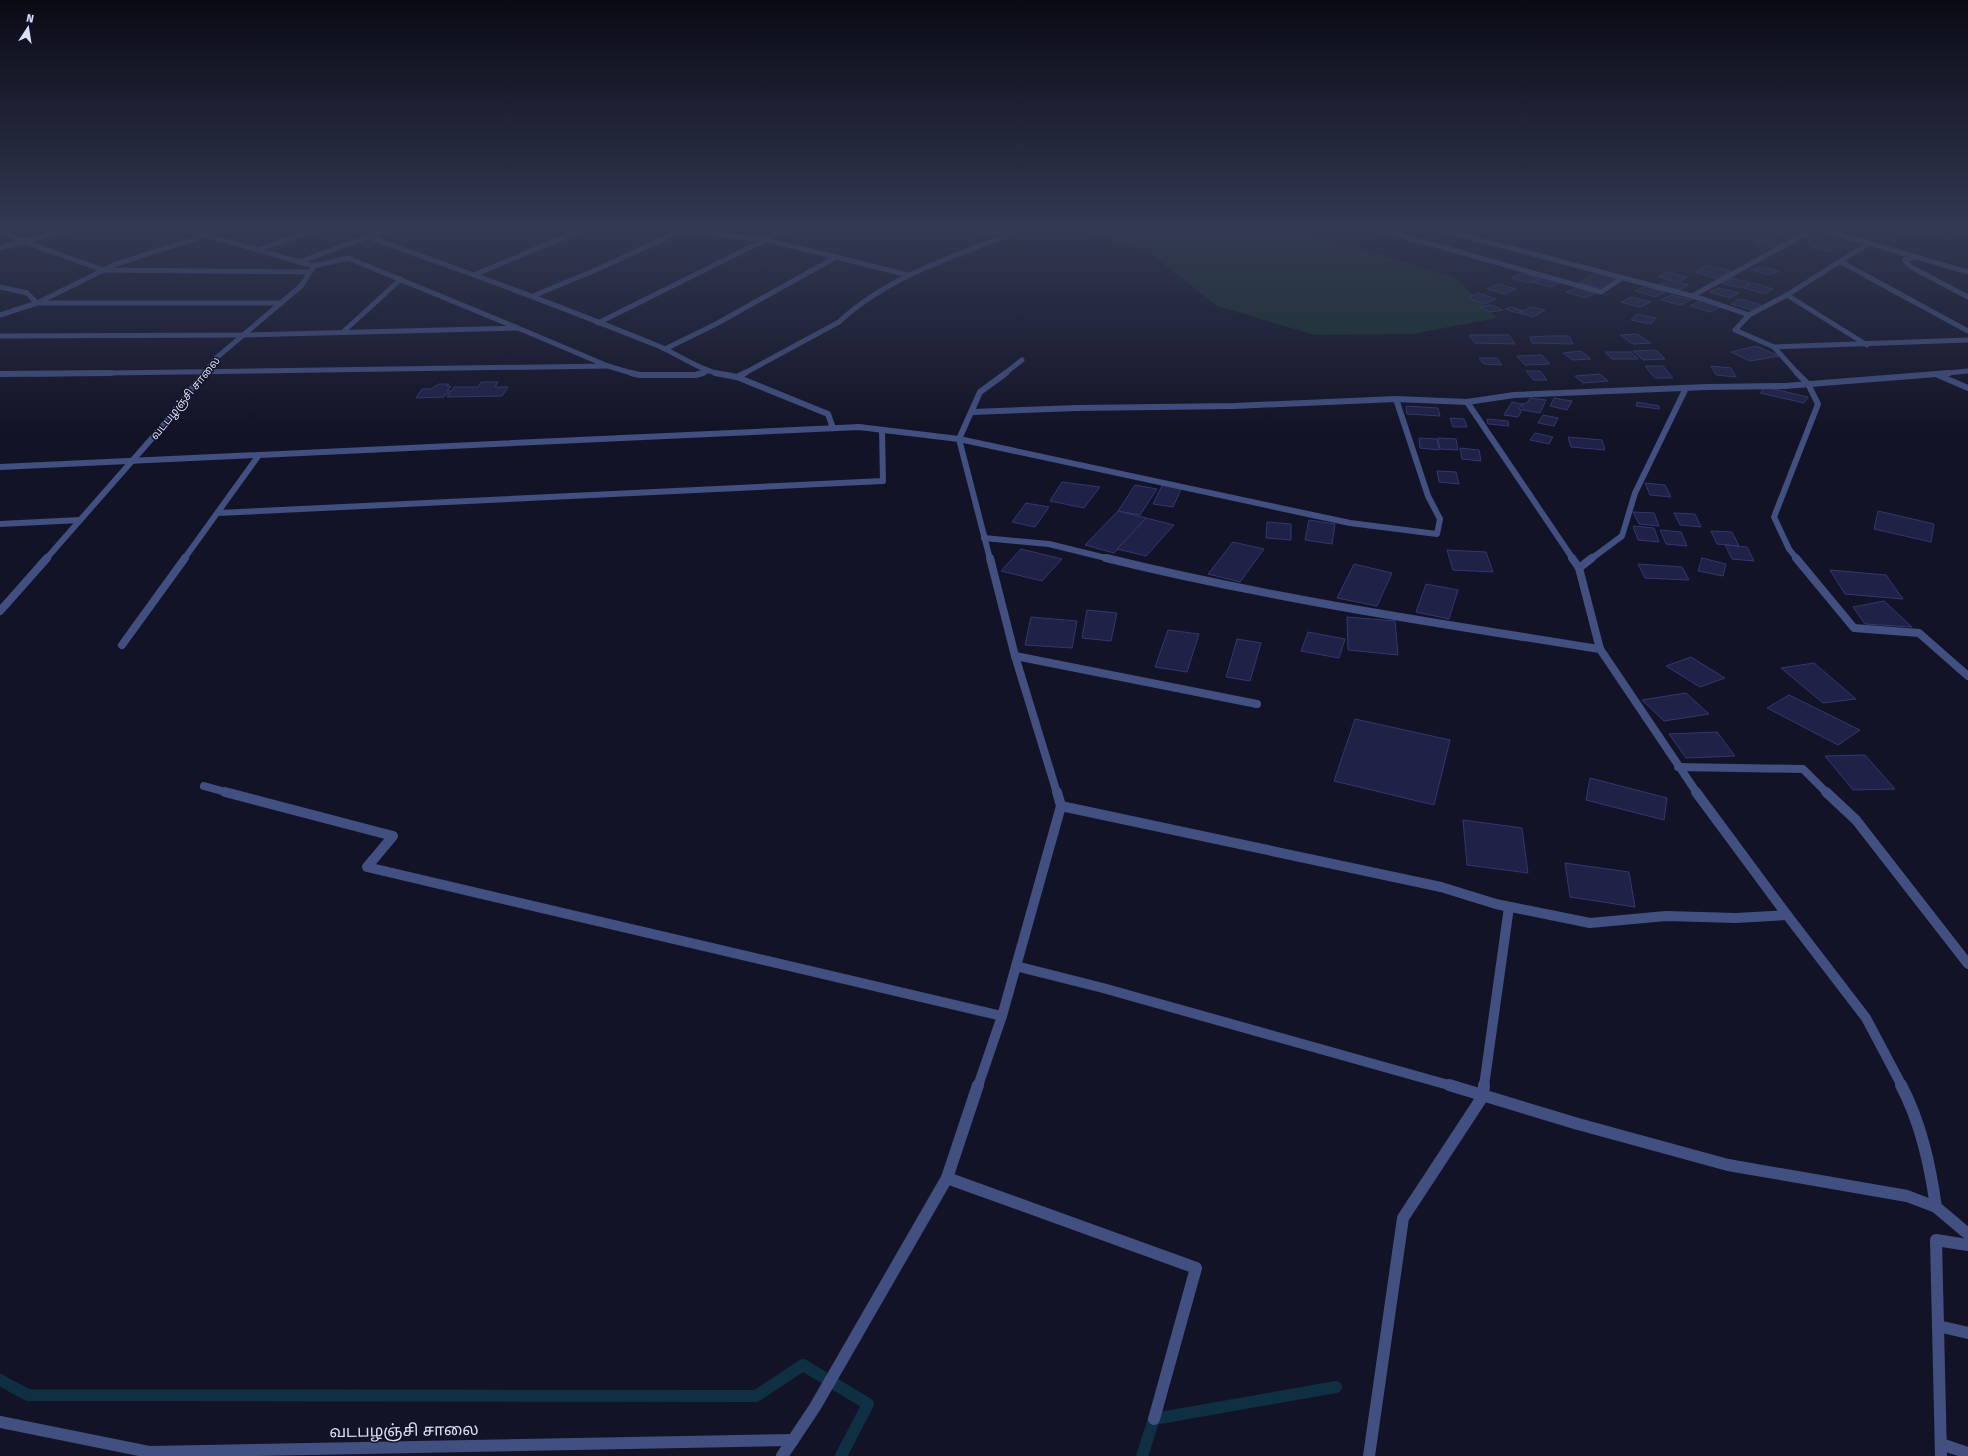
<svg xmlns="http://www.w3.org/2000/svg" width="1968" height="1456" viewBox="0 0 1968 1456" font-family="'Fira Sans','Noto Sans Tamil',sans-serif">
  <style>
    .green { fill: #153028 }
    .lines { fill: none; stroke-linecap: round; stroke-linejoin: round }
    .stream { stroke: #0f2f42; stroke-width: 12 }
    .building { fill: #1f2146; stroke: #333770 }
    .minor-far4 { stroke: #414f81; stroke-width: 5 }
    .minor-far3 { stroke: #414f81; stroke-width: 6 }
    .minor-far2 { stroke: #414f81; stroke-width: 8 }
    .minor-far1 { stroke: #414f81; stroke-width: 10 }
    .minor { stroke: #414f81; stroke-width: 12 }
    .tertiary-far4 { stroke: #414f81; stroke-width: 5 }
    .tertiary-far3 { stroke: #414f81; stroke-width: 6 }
    .tertiary-far2 { stroke: #414f81; stroke-width: 8 }
    .tertiary-far1 { stroke: #414f81; stroke-width: 10 }
    .tertiary { stroke: #414f81; stroke-width: 12 }
    .labels { text-anchor: middle; stroke-width: 3; stroke-linejoin: round; paint-order: stroke }
    .far-street-label { font-size: 11px; fill: #dadffc; stroke: #121326 }
    .near-street-label { font-size: 16px; fill: #dadffc; stroke: #121326 }
  </style>
  <rect width="100%" height="100%" fill="#121326"/>
  <polygon class="green" points="1074,226 1285,226 1454,277 1497,318 1411,334 1315,335 1217,306 1150,253"/>
  <g class="lines">
    <g class="stream">
      <polyline points="0,1380 28,1395 756,1396 803,1365 868,1404 841,1456"/>
      <polyline points="1142,1456 1154,1419 1336,1387"/>
    </g>
  </g>
  <g class="building">
    <polygon points="1778,226 1797,230 1789,234 1770,230"/>
    <polygon points="1949,226 1968,227 1968,233 1952,231"/>
    <polygon points="1895,228 1926,231 1928,236 1896,232"/>
    <polygon points="1933,232 1949,234 1951,239 1935,237"/>
    <polygon points="1807,234 1822,238 1817,240 1802,237"/>
    <polygon points="1765,239 1783,243 1775,248 1756,243"/>
    <polygon points="1821,243 1841,247 1833,252 1813,247"/>
    <polygon points="1708,265 1730,271 1718,279 1695,272"/>
    <polygon points="1760,266 1779,271 1771,275 1751,270"/>
    <polygon points="1596,272 1616,277 1600,288 1579,283"/>
    <polygon points="1668,272 1687,277 1678,282 1658,277"/>
    <polygon points="1522,273 1539,278 1529,283 1511,278"/>
    <polygon points="1543,277 1561,282 1551,287 1532,282"/>
    <polygon points="1731,278 1750,283 1741,288 1721,283"/>
    <polygon points="1669,280 1689,285 1679,290 1659,285"/>
    <polygon points="1753,283 1773,289 1764,294 1744,288"/>
    <polygon points="1498,284 1516,289 1505,294 1487,289"/>
    <polygon points="1645,286 1665,292 1655,297 1635,291"/>
    <polygon points="1577,288 1596,293 1585,298 1566,292"/>
    <polygon points="1719,288 1739,293 1730,298 1710,292"/>
    <polygon points="1478,293 1496,299 1485,304 1467,298"/>
    <polygon points="1671,295 1691,300 1681,305 1661,300"/>
    <polygon points="1631,297 1651,302 1640,307 1621,302"/>
    <polygon points="1740,299 1761,305 1751,310 1731,304"/>
    <polygon points="1700,301 1720,307 1711,312 1690,306"/>
    <polygon points="1492,305 1503,310 1490,312 1480,307"/>
    <polygon points="1512,307 1523,311 1516,313 1505,309"/>
    <polygon points="1532,307 1545,310 1533,317 1519,313"/>
    <polygon points="1637,314 1656,318 1651,324 1631,320"/>
    <polygon points="1637,334 1651,343 1633,344 1620,335"/>
    <polygon points="1469,335 1509,335 1515,344 1475,343"/>
    <polygon points="1548,336 1569,336 1573,344 1532,343 1530,337"/>
    <polygon points="1756,346 1779,356 1750,361 1731,352"/>
    <polygon points="1656,350 1665,359 1643,360 1633,351"/>
    <polygon points="1581,351 1591,359 1573,360 1563,353"/>
    <polygon points="1605,352 1631,352 1638,359 1612,359"/>
    <polygon points="1542,355 1550,364 1525,365 1517,356"/>
    <polygon points="1479,358 1497,358 1502,365 1484,364"/>
    <polygon points="1645,366 1663,366 1673,378 1655,378"/>
    <polygon points="1711,366 1731,368 1736,377 1716,375"/>
    <polygon points="1526,371 1540,371 1547,380 1534,380"/>
    <polygon points="1600,374 1608,381 1583,383 1575,376"/>
    <polygon points="481,382 498,382 495,387 508,387 502,396 447,397 450,393 446,394 444,397 416,398 422,389 431,389 439,384 449,384 447,386 451,386 447,391 452,391 454,387 478,387"/>
    <polygon points="1765,387 1808,397 1804,403 1760,393"/>
    <polygon points="1530,398 1546,400 1540,413 1523,410 1522,404 1527,403"/>
    <polygon points="1554,398 1572,401 1567,410 1550,406"/>
    <polygon points="1512,402 1522,404 1519,409 1522,410 1518,417 1504,415"/>
    <polygon points="1637,402 1659,406 1659,409 1636,406"/>
    <polygon points="1406,406 1438,408 1440,416 1407,414"/>
    <polygon points="1543,415 1558,418 1554,426 1538,423"/>
    <polygon points="1450,418 1464,419 1467,427 1453,427"/>
    <polygon points="1487,419 1508,421 1509,426 1488,424"/>
    <polygon points="1535,433 1553,437 1549,444 1530,440"/>
    <polygon points="1568,437 1602,440 1605,450 1571,447"/>
    <polygon points="1419,438 1437,439 1439,450 1420,448"/>
    <polygon points="1438,438 1456,439 1458,450 1440,449"/>
    <polygon points="1460,448 1479,450 1481,461 1462,459"/>
    <polygon points="1437,471 1456,472 1459,484 1439,482"/>
    <polygon points="1062,482 1100,487 1084,508 1050,501"/>
    <polygon points="1645,483 1665,485 1671,497 1650,495"/>
    <polygon points="1163,484 1182,487 1173,507 1153,504"/>
    <polygon points="1135,485 1157,489 1140,515 1118,511"/>
    <polygon points="1026,503 1049,507 1035,527 1012,522"/>
    <polygon points="1118,511 1146,518 1114,553 1085,545"/>
    <polygon points="1878,511 1934,524 1931,542 1874,529"/>
    <polygon points="1633,512 1654,513 1659,526 1639,524"/>
    <polygon points="1674,513 1695,514 1701,527 1680,525"/>
    <polygon points="1146,518 1174,525 1146,556 1117,549"/>
    <polygon points="1309,520 1335,524 1332,544 1305,540"/>
    <polygon points="1267,522 1291,524 1291,540 1266,538"/>
    <polygon points="1633,526 1654,528 1659,542 1638,540"/>
    <polygon points="1660,530 1681,532 1687,546 1666,544"/>
    <polygon points="1711,531 1732,532 1739,546 1717,544"/>
    <polygon points="1233,542 1264,549 1240,582 1208,574"/>
    <polygon points="1725,545 1747,547 1754,561 1732,559"/>
    <polygon points="1021,549 1062,559 1042,581 1001,571"/>
    <polygon points="1447,550 1486,552 1493,572 1453,570"/>
    <polygon points="1702,558 1726,564 1723,576 1698,571"/>
    <polygon points="1354,564 1392,573 1377,606 1337,598"/>
    <polygon points="1638,564 1682,567 1689,580 1645,578"/>
    <polygon points="1830,570 1886,575 1903,599 1845,594"/>
    <polygon points="1426,584 1458,590 1449,619 1416,612"/>
    <polygon points="1884,601 1912,627 1865,624 1853,607"/>
    <polygon points="1087,610 1117,613 1111,641 1082,638"/>
    <polygon points="1031,617 1077,621 1072,648 1025,645"/>
    <polygon points="1347,617 1395,621 1398,655 1348,650"/>
    <polygon points="1168,630 1199,634 1187,672 1155,667"/>
    <polygon points="1308,632 1345,639 1339,658 1301,651"/>
    <polygon points="1237,639 1261,643 1250,681 1226,677"/>
    <polygon points="1691,657 1725,678 1700,687 1666,666"/>
    <polygon points="1814,663 1856,699 1823,703 1781,668"/>
    <polygon points="1686,693 1709,714 1664,721 1642,700"/>
    <polygon points="1789,695 1860,730 1838,745 1767,708"/>
    <polygon points="1355,719 1450,740 1434,805 1334,781"/>
    <polygon points="1717,732 1735,756 1686,758 1669,734"/>
    <polygon points="1865,755 1895,789 1853,790 1825,756"/>
    <polygon points="1590,778 1667,798 1664,820 1586,800"/>
    <polygon points="1463,820 1522,828 1528,873 1467,865"/>
    <polygon points="1565,863 1629,872 1635,907 1570,897"/>
  </g>
  <g class="lines">
    <g class="minor-far4">
      <polyline points="1367,226 1601,292 1622,278"/>
      <polyline points="1427,226 1703,299 1749,315"/>
      <polyline points="0,231 22,241 103,270 310,272"/>
      <polyline points="368,237 395,226"/>
      <polyline points="0,248 79,226"/>
      <polyline points="257,250 324,226"/>
      <polyline points="1916,257 1904,260 1911,267 1968,297"/>
      <polyline points="299,262 368,237 474,275 588,227"/>
      <polyline points="1841,262 1968,331"/>
      <path d="M474,275C535,297 596,321 656,345C678,354 697,369 720,374"/>
      <polyline points="0,287 27,293 37,303 116,264 235,226"/>
      <polyline points="1787,295 1867,345"/>
      <polyline points="533,296 605,266 682,230 767,240 908,275"/>
      <polyline points="1692,296 1816,228 1968,272"/>
      <polyline points="0,315 37,303 281,303"/>
      <polyline points="598,323 793,226"/>
      <polyline points="343,332 401,279"/>
      <polyline points="0,336 243,335 518,328 348,258 314,266"/>
      <polyline points="1774,347 1968,340"/>
      <polyline points="665,349 716,324 836,257"/>
      <polyline points="608,366 635,374"/>
      <polyline points="35,374 608,366 518,328"/>
      <polyline points="700,374 708,371"/>
      <path d="M743,374L839,322C886,278 949,258 1008,235L965,226"/>
      <polyline points="1004,374 1022,360"/>
      <polyline points="1798,374 1774,347 1735,330 1749,315 1787,295 1869,243"/>
      <polyline points="1937,374 1968,371"/>
    </g>
    <g class="minor-far3">
      <polyline points="631,373 640,375 695,375 703,373"/>
      <polyline points="715,373 737,377 828,414 833,428"/>
      <polyline points="1006,373 980,392 959,439 1350,523 1437,534 1440,519 1428,496 1396,399"/>
      <polyline points="0,374 111,373"/>
      <polyline points="1938,375 1968,388"/>
      <polyline points="737,377 745,373"/>
      <polyline points="1467,402 1573,559"/>
      <polyline points="972,412 1077,408 1234,406 1396,399 1467,402 1514,395 1707,387 1785,386 1949,373"/>
      <polyline points="218,513 883,481 882,430"/>
      <polyline points="0,524 80,520"/>
      <polyline points="984,538 1049,544 1110,559"/>
      <polyline points="184,559 259,455"/>
      <polyline points="1591,559 1622,536 1635,493 1686,388"/>
      <polyline points="1797,559 1789,549 1774,517 1818,404 1808,384 1797,373"/>
    </g>
    <g class="minor-far2">
      <path d="M1106,558C1269,598 1435,623 1600,649"/>
      <polyline points="1572,558 1579,568 1600,649 1697,793"/>
      <polyline points="1796,558 1854,628 1919,633 1968,676"/>
      <polyline points="1579,568 1592,558"/>
      <polyline points="122,645 185,558"/>
      <polyline points="1015,656 1257,704"/>
      <polyline points="1678,767 1803,769 1827,793"/>
      <polyline points="204,786 229,793"/>
    </g>
    <g class="minor-far1">
      <polyline points="225,792 393,836 367,867 1002,1016 978,1086"/>
      <polyline points="1696,792 1787,915"/>
      <polyline points="1826,792 1856,820 1968,964"/>
      <polyline points="1061,806 1441,887 1496,904 1590,923 1666,916 1736,918 1787,915 1866,1018 1902,1086"/>
      <polyline points="1016,966 1103,988 1452,1086"/>
      <polyline points="1484,1086 1509,907"/>
    </g>
    <g class="minor">
      <polyline points="1449,1085 1578,1124 1728,1165 1907,1196 1936,1207 1968,1234"/>
      <path d="M1901,1085C1921,1123 1930,1165 1936,1207"/>
      <polyline points="947,1178 1196,1268 1154,1419"/>
      <polyline points="1938,1326 1968,1333"/>
      <polyline points="793,1440 815,1407 947,1178 978,1085"/>
      <polyline points="1941,1444 1968,1453"/>
      <polyline points="1369,1456 1403,1218 1483,1096 1484,1085"/>
      <polyline points="1941,1456 1936,1240 1968,1245"/>
    </g>
    <polyline class="tertiary-far4" points="175,226 314,266 301,286 215,359 204,374"/>
    <g class="tertiary-far3">
      <polyline points="0,467 859,427 959,439 990,559"/>
      <polyline points="46,559 161,428 204,373"/>
    </g>
    <g class="tertiary-far2">
      <polyline points="990,558 1015,656 1057,793"/>
      <polyline points="0,611 47,558"/>
    </g>
    <polyline class="tertiary-far1" points="1002,1016 1061,806 1057,792"/>
    <g class="tertiary">
      <polyline points="0,1422 149,1452 793,1440"/>
      <polyline points="782,1456 793,1440"/>
    </g>
  </g>
  <linearGradient id="sky" x2="0" y2="1"><stop stop-color="#0a0a15"/><stop offset="0.53" stop-color="#333952"/><stop offset="1" stop-color="#333952" stop-opacity="0"/></linearGradient>
  <rect width="1968" height="430" fill="url(#sky)"/>
  <g class="labels">
    <g class="far-street-label">
      <text transform="translate(185 398) rotate(-51)" y="4">வடபழஞ்சி சாலை</text>
    </g>
    <g class="near-street-label">
      <text transform="translate(404 1430) rotate(-1)" y="6">வடபழஞ்சி சாலை</text>
    </g>
  </g>
  <g transform="translate(28 28) rotate(12)" stroke="#121326" stroke-width="3" paint-order="stroke">
  <path d="M0-3L7 15L0 10L-7 15Z" fill="#dadffc"/>
  <text y="-6" font-size="11" font-weight="bold" text-anchor="middle" fill="#dadffc">N</text>
  </g>
</svg>
